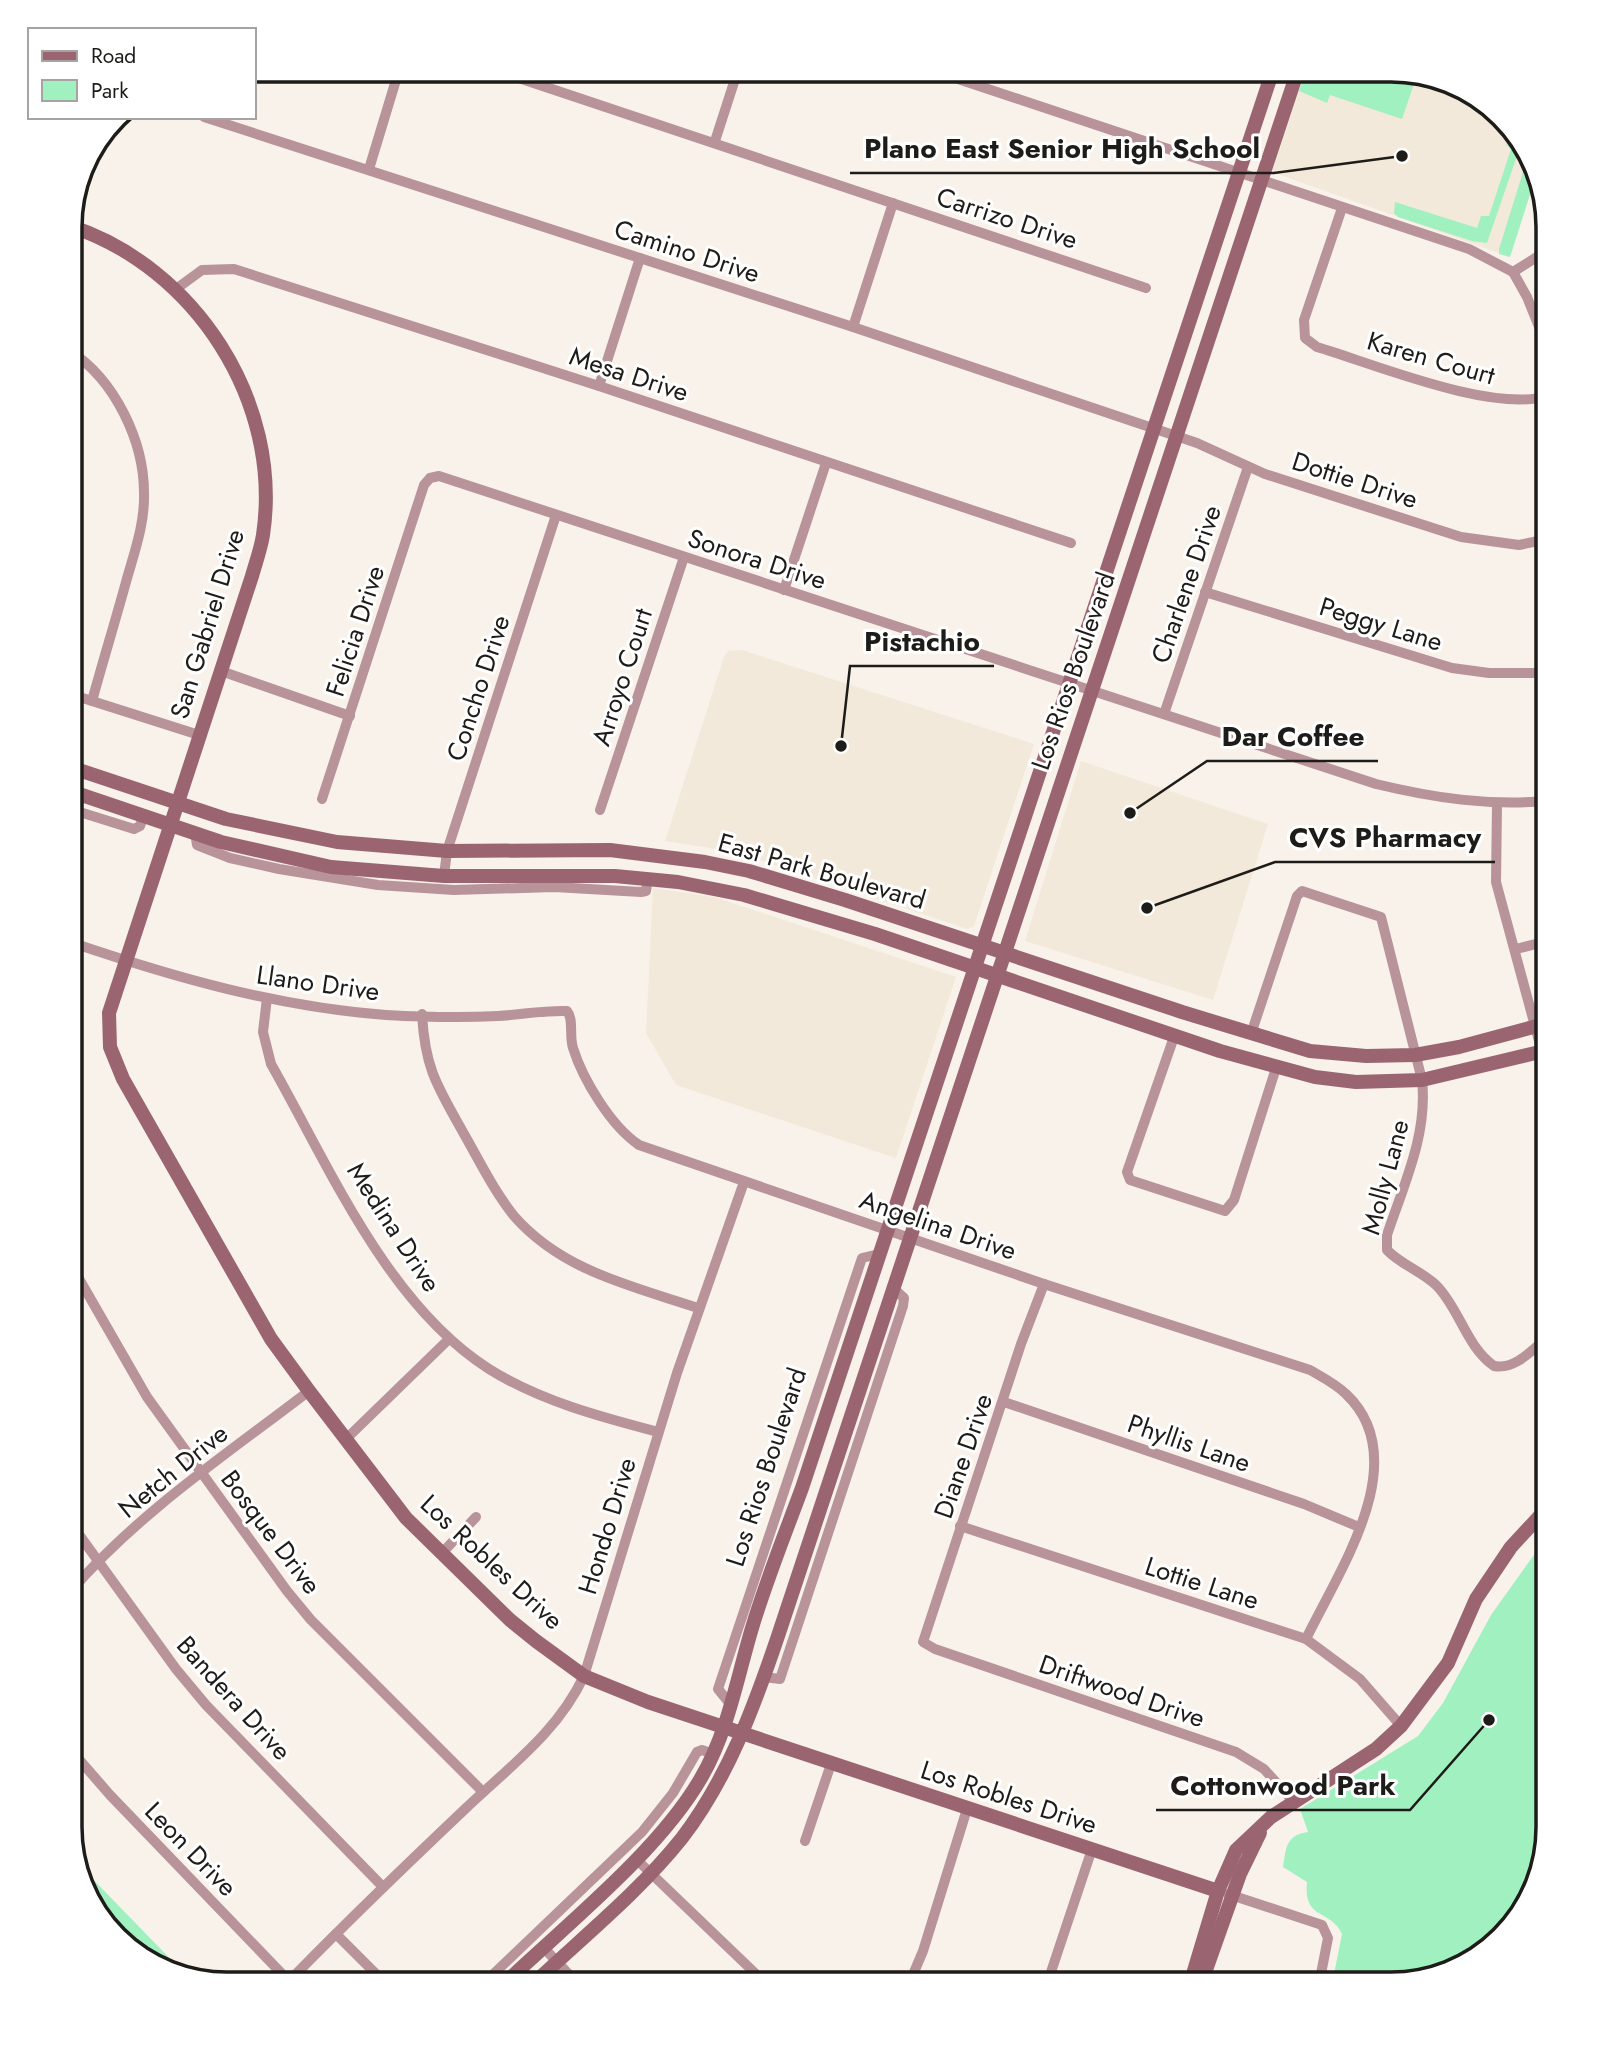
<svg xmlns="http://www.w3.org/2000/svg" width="1618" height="2054" viewBox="0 0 1618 2054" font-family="Jost,sans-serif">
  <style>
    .built { fill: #f2e9da }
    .green { fill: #a1f0c0 }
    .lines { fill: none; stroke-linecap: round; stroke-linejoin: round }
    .stream { stroke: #64a0d8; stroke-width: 2.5 }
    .street { stroke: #b9939a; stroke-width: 10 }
    .secondary { stroke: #9a6570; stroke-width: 14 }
    .labels { text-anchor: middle; stroke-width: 6; stroke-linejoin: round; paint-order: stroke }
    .street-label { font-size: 26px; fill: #1e1c19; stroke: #fff }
    .rim { fill: none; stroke: #1e1c19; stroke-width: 3.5 }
    .leader { fill: none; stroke: #1e1c19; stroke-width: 2.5 }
    .callout-dot { fill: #1e1c19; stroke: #fff; stroke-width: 2.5 }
    .callout-label { font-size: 28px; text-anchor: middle; font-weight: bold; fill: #1e1c19; stroke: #fff; stroke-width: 6; stroke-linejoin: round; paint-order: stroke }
  </style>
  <rect width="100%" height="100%" fill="#f8f2eb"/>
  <g class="built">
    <polygon points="1306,70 1400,70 1470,91 1522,140 1534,182 1510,257 1272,172"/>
    <polygon points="742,650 1034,744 974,926 967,929 736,852 665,841 724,657 728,651"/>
    <polygon points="1081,761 1268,824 1213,1000 1025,941"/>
    <polygon points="653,888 714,897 956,977 896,1158 676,1085 646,1033"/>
  </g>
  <g class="green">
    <polygon points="1306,70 1400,70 1417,75 1402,119 1330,95 1327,103 1299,91"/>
    <polygon points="1505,144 1519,150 1487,243 1472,241 1398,217 1394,213 1395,202 1477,228 1481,216 1489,216 1511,149"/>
    <polygon points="1527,159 1534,182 1510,257 1499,254 1499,249"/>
    <path d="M1548,1535V1827L1527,1905L1478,1958L1391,1984H1332L1342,1934C1330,1908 1303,1921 1307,1882L1283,1867C1286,1848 1286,1835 1308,1832L1300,1809L1418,1736L1443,1703L1491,1615Z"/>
    <polygon points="83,1869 183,1972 149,1963 96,1914"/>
  </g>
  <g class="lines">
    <polyline class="stream" points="1480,1955 1481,1948 1510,1911 1540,1855"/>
    <g class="street">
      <polyline points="495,70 1146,288"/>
      <polyline points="931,70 1469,249 1513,272 1527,297 1548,349"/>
      <polyline points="204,117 853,327 1197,443 1265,474 1461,537 1519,545 1548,539"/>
      <polyline points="715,141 738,70"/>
      <polyline points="369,169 399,70"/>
      <path d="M1342,208L1304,320L1305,338L1317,347C1374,364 1492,413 1548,396"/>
      <polyline points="1513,272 1548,250"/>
      <polyline points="176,289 202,270 234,269 599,386 1071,543"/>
      <polyline points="853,327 893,203"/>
      <path d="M70,351C115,380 144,441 144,493C145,524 134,553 126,582C115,622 103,661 92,701"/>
      <polyline points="599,386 640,258"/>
      <polyline points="784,590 826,463"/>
      <polyline points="1205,592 1452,668 1489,673 1548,673"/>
      <polyline points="221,671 350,716"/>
      <polyline points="70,694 199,735"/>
      <polyline points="1164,714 1248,467"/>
      <path d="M322,799L424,485L430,478L439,476L1376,784C1434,798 1488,806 1548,801"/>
      <polyline points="1497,804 1496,882 1542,1052"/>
      <polyline points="70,809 134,829 140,826 144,815"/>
      <polyline points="600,810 684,557"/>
      <polyline points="195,833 197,845 230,858 279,869 378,885 454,890 554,887 641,892 646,891 648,879"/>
      <polyline points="444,876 447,851 556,515"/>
      <path d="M70,942C173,977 277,1007 386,1015C422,1017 462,1018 498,1016C520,1015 544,1010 567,1011C574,1019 569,1036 573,1048C583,1080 611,1126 639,1145L1044,1284L1310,1370C1322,1377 1336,1384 1346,1394C1416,1460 1338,1572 1306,1639"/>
      <polyline points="1516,949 1548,941"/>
      <path d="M267,998L263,1032L271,1064C329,1166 387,1304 489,1369C540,1401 601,1417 658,1432"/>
      <path d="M422,1014C425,1070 438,1087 464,1134C480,1162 494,1191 514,1216C562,1271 632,1286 698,1308"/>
      <polyline points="1175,1034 1127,1172 1130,1180 1225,1211 1234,1200 1276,1068"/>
      <path d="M1251,1034L1297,896L1302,891L1381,917L1422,1080C1428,1134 1404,1184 1387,1235V1250C1401,1265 1422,1271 1437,1286C1460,1310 1466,1346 1494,1366C1515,1370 1532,1350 1548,1337"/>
      <polyline points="70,1263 147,1397 287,1591 311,1620 483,1792"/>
      <polyline points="1044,1284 1021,1344 923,1642 935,1649 1236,1752 1264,1769 1293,1801"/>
      <polyline points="1004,1402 1304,1504 1359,1527"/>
      <polyline points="346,1439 449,1339"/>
      <polyline points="70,1522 176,1669 206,1705 383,1887"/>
      <polyline points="960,1526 1306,1639 1360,1679 1401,1726"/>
      <polyline points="442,1553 476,1517"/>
      <path d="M70,1592C138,1513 227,1454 309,1391"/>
      <polyline points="764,1677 780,1679 903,1306 904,1298 892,1287"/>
      <polyline points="731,1705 718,1689 862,1258 879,1254"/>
      <path d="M70,1749L110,1795L285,1977L295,1975C350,1919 407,1864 464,1810C509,1767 557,1733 584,1676L677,1373L744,1182"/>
      <polyline points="805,1841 831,1764"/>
      <polyline points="636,1859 758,1976"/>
      <polyline points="1228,1894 1322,1925 1328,1938 1319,1984"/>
      <polyline points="336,1934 386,1984"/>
      <polyline points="543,1947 578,1984"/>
      <polyline points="483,1984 642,1832 673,1793 697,1752 702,1750 713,1754"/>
      <polyline points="909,1984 923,1951 967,1809"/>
      <polyline points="1047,1984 1092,1849"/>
    </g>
    <g class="secondary">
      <path d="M70,226C195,267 283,402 263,535C261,548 256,562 252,576L109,1013L110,1047L123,1079L271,1339L309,1391L406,1518L510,1620L536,1641L584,1676L648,1702L1218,1891"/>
      <polyline points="70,767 226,819 337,842 447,851 610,850 705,862 749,871 845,900 1182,1012 1310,1051 1366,1056 1415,1055 1459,1047 1548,1023"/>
      <polyline points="70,791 221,842 331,867 444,876 615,876 678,882 744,895 875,934 1220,1051 1315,1077 1356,1082 1422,1080 1548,1050"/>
      <path d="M504,1984C566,1925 659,1851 701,1778C728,1732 737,1678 752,1628C766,1581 785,1534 802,1488L1273,70"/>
      <path d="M533,1984C583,1937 639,1892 682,1838C728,1778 754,1707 778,1636L1298,70"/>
      <polyline points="1190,1984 1218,1891 1236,1850 1271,1817 1376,1749 1401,1726 1448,1663 1476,1599 1511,1547 1548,1507"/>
      <polyline points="1201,1984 1240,1874 1260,1833"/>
    </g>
  </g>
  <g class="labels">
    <g class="street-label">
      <text transform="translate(1007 218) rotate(18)" y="9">Carrizo Drive</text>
      <text transform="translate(687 251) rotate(18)" y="9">Camino Drive</text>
      <text transform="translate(1431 358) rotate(16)" y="9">Karen Court</text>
      <text transform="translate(629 374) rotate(18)" y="9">Mesa Drive</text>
      <text transform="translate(1355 480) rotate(18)" y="9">Dottie Drive</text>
      <text transform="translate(757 559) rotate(18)" y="9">Sonora Drive</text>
      <text transform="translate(1186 584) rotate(-71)" y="9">Charlene Drive</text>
      <text transform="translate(207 624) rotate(-73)" y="9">San Gabriel Drive</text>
      <text transform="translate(1381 624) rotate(17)" y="9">Peggy Lane</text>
      <text transform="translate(355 631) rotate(-72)" y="9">Felicia Drive</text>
      <text transform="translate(1073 671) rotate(-71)" y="9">Los Rios Boulevard</text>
      <text transform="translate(622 677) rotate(-72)" y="9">Arroyo Court</text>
      <text transform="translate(478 688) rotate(-72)" y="9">Concho Drive</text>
      <text transform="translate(822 871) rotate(16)" y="9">East Park Boulevard</text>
      <text transform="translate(318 983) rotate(8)" y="9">Llano Drive</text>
      <text transform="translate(1385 1177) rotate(-75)" y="9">Molly Lane</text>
      <text transform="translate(938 1225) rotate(19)" y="9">Angelina Drive</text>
      <text transform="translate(394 1227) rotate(57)" y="9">Medina Drive</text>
      <text transform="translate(1189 1443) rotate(19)" y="9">Phyllis Lane</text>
      <text transform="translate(963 1456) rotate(-71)" y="9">Diane Drive</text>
      <text transform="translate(766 1467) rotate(-72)" y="9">Los Rios Boulevard</text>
      <text transform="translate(173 1471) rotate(-39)" y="9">Netch Drive</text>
      <text transform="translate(607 1526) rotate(-73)" y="9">Hondo Drive</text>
      <text transform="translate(271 1532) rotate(53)" y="9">Bosque Drive</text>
      <text transform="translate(492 1562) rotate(43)" y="9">Los Robles Drive</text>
      <text transform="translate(1202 1583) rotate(18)" y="9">Lottie Lane</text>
      <text transform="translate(1122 1691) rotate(19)" y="9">Driftwood Drive</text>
      <text transform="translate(234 1698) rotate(48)" y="9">Bandera Drive</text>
      <text transform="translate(1009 1797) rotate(18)" y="9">Los Robles Drive</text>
      <text transform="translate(191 1849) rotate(46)" y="9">Leon Drive</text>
    </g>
  </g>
  <path d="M0 0H1618V2054H0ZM227 82H1391A145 145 0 0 1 1536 227V1827A145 145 0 0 1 1391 1972H227A145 145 0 0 1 82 1827V227A145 145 0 0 1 227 82Z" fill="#fff" fill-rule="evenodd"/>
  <path class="rim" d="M227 82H1391A145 145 0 0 1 1536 227V1827A145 145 0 0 1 1391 1972H227A145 145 0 0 1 82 1827V227A145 145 0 0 1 227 82Z"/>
  <path class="leader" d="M1402 156L1274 173H850M841 746L850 666H994M1130 813L1207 761H1378M1147 908L1275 862H1495M1489 1720L1410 1810H1156"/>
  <g class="callout-dot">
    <circle cx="1402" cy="156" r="7"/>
    <circle cx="841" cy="746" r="7"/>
    <circle cx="1130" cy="813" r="7"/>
    <circle cx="1147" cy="908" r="7"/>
    <circle cx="1489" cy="1720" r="7"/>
  </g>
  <g class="callout-label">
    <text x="1062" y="158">Plano East Senior High School</text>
    <text x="922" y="651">Pistachio</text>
    <text x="1293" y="746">Dar Coffee</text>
    <text x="1385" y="847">CVS Pharmacy</text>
    <text x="1283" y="1795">Cottonwood Park</text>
  </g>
  <rect x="28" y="28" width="228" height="91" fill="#ffffff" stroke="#a5a4a3" stroke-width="2"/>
  <rect x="42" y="51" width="35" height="10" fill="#9a6570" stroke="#a5a4a3" stroke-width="2"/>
  <text x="91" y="63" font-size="21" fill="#1e1c19">Road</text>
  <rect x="42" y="80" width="35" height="21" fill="#a1f0c0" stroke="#a5a4a3" stroke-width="2"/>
  <text x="91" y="98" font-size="21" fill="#1e1c19">Park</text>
</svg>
